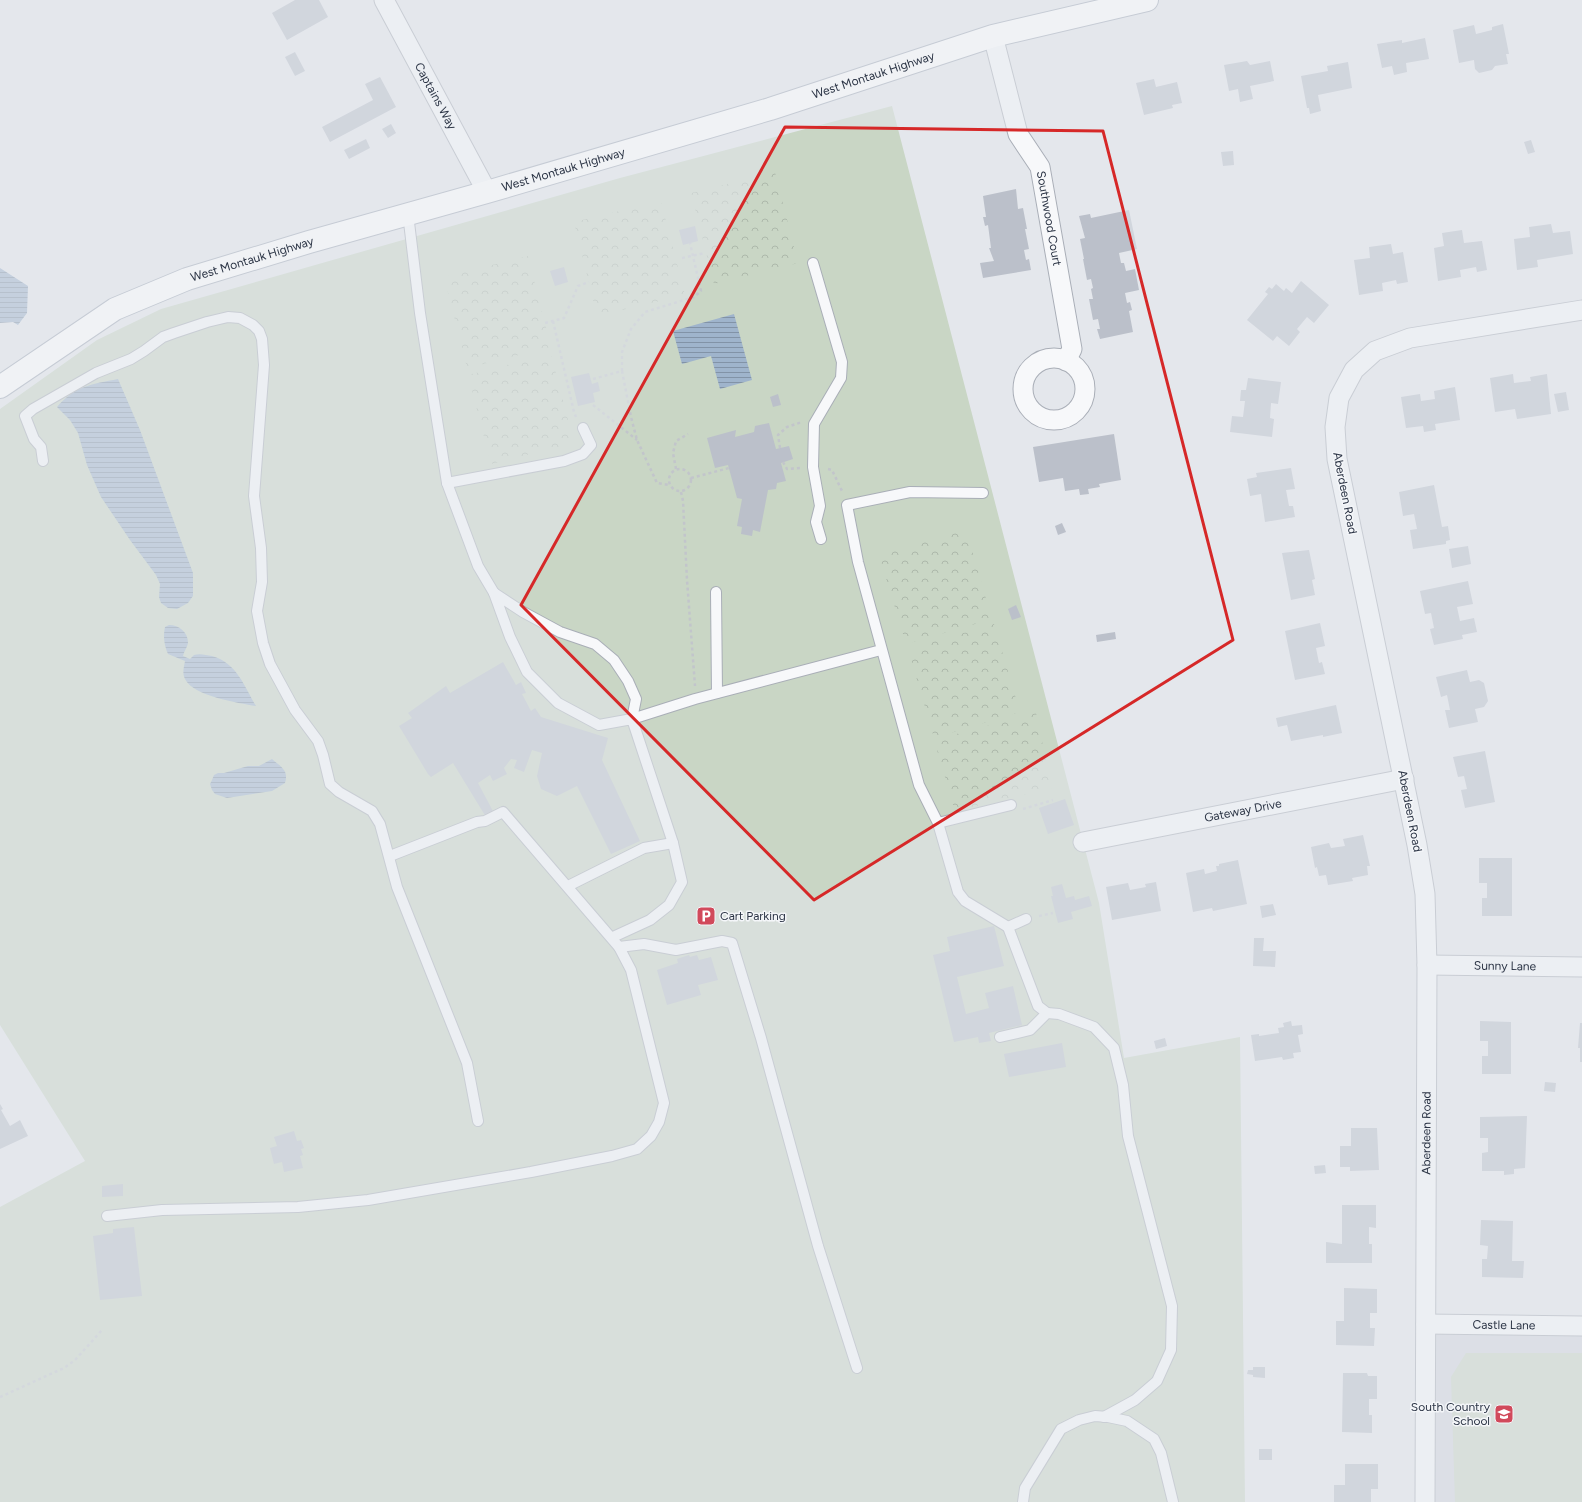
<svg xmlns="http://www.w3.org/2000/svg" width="1582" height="1502" viewBox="0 0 1582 1502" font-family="Figtree,sans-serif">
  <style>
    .built { fill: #d2d6de }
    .green { fill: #c9d6c5 }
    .park { fill: url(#park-crowns) }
    .water { fill: url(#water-rules) }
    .building { fill: #bbc0ca }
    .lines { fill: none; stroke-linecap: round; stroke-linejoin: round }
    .lane-casing { stroke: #a9aeb7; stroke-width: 12 }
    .street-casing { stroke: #a9aeb7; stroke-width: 21 }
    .primary-casing { stroke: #a3abb8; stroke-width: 24 }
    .path { stroke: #c2c5cb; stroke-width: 2.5; stroke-dasharray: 3 3; stroke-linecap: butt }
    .lane { stroke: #f7f8fa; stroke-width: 10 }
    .street { stroke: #f7f8fa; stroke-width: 19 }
    .primary { stroke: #fff; stroke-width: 22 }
    .marked { fill: none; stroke: #d62828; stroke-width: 3; stroke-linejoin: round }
    .labels { text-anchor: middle; stroke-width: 3; stroke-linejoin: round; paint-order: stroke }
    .street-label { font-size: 12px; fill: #2b3445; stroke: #f4f6f9 }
    .poi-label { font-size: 12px; fill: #2b3445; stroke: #f4f6f9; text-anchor: start }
  </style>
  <defs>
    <pattern id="park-crowns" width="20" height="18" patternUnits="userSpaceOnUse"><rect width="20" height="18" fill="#c9d6c5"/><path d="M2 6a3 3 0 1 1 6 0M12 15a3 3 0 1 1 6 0" fill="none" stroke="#adb8ab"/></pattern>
    <pattern id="water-rules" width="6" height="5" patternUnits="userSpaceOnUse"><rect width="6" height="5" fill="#9fb4cc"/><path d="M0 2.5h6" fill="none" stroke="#8293a7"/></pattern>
  </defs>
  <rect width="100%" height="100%" fill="#e4e7ec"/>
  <polygon class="built" points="1426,1324 1582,1326 1582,1502 1425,1502"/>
  <g class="green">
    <polygon points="892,106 1099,903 1124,1058 1240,1037 1245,1502 0,1502 0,1207 85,1161 0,1025 0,409 97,340 161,309 620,178"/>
    <polygon points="1466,1353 1582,1353 1582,1502 1455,1502 1451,1377"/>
  </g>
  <g class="park">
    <polygon points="775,172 798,263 714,284 691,193"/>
    <polygon points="661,201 685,295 597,316 574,222"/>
    <polygon points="528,256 551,347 467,368 444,277"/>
    <polygon points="551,354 574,443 491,464 468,375"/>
    <polygon points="966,530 992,619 906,644 879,555"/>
    <polygon points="994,624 1020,712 934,738 908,649"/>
    <polygon points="1036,713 1052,788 955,811 934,740"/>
  </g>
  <g class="water">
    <polygon points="0,268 28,286 27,313 18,325 13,322 0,323"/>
    <polygon points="734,314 752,380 720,389 711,356 682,364 673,331"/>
    <path d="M118,379L140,430L193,573V596L188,603L177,609L168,608L161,603L159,597L160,584L156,575L130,540L101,497L87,465L78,433L70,420L57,407C75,386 92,384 118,379Z"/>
    <path d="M169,625C179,625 188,632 188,643C187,648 184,651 183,656L190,659L194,655C200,653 206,655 212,656C237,663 244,686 256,706C238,703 193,696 185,679C182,673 184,667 185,661L168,654C164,645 163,636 165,627Z"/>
    <path d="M272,759C281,767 289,770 285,783L272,791L227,798L215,794L212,790L210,784L212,780L214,775L218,773H224L248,766H259Z"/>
  </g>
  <g class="building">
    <polygon points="295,0 319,0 328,17 287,40 272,13"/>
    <polygon points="1503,24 1509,54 1506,54 1508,64 1495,66 1492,70 1479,73 1475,69 1474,60 1459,63 1453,30 1474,25 1476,34 1492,30 1492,27"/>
    <polygon points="1425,38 1429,59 1406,63 1407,72 1394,75 1392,66 1382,68 1377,44 1402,40 1402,43"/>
    <polygon points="295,52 305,71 295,76 285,57"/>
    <polygon points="1247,61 1250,65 1270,61 1274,81 1250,86 1253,99 1240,102 1238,89 1229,91 1224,65"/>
    <polygon points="1348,62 1352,88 1318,95 1321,111 1310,114 1309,108 1307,108 1301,76 1328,71 1327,66"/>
    <polygon points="380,77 396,107 330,142 322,127 373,100 365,84"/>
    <polygon points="1154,79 1156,87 1177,82 1182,103 1172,105 1173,108 1144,115 1136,83"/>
    <polygon points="391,124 396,133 388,138 382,129"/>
    <polygon points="366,139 370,148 349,159 344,150"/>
    <polygon points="1531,140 1535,152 1528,154 1524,142"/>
    <polygon points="1233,151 1234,165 1223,166 1221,152"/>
    <polygon points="1016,189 1018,209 1023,208 1027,229 1025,229 1029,249 1024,250 1026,260 1029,259 1031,270 983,278 980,263 994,261 989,248 991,248 988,225 985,226 983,217 986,217 983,196"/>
    <polygon points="1129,210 1137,249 1119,253 1121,263 1124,263 1126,271 1135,269 1139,290 1125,293 1127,303 1130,302 1132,310 1129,311 1133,332 1100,339 1097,329 1100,329 1098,319 1093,320 1089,299 1093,299 1091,289 1093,288 1091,279 1087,280 1083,259 1084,259 1080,239 1085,238 1079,216 1090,214 1091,218"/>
    <polygon points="1551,224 1553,233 1570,231 1573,254 1537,260 1538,267 1517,270 1514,239 1530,237 1529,227"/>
    <polygon points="695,226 698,241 683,245 679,230"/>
    <polygon points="1462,230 1464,243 1482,241 1487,270 1477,272 1476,267 1460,270 1461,277 1438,281 1434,248 1444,246 1442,233"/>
    <polygon points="1391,244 1393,254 1403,252 1408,282 1397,284 1396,280 1382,283 1383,291 1359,295 1354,260 1370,258 1369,247"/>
    <polygon points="564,267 568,282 555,286 550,271"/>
    <polygon points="1301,281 1329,305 1314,323 1307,317 1297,329 1300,332 1289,346 1277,336 1273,341 1247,320 1268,294 1265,292 1269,287 1272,289 1276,284 1284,291 1286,288 1292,293"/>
    <polygon points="589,373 592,384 598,382 600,391 593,393 595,402 578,406 571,377"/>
    <polygon points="1513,374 1514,383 1531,381 1530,377 1547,374 1551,414 1517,419 1515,409 1495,412 1490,378"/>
    <polygon points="1248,378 1281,382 1278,404 1271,403 1270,418 1274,419 1272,437 1230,432 1232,416 1243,417 1245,401 1240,401 1241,390 1246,390"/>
    <polygon points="1455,387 1460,420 1435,424 1436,430 1424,432 1423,426 1406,428 1401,397 1420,394 1421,401 1435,399 1434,391"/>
    <polygon points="1566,392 1569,410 1558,412 1554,394"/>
    <polygon points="778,394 781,405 773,407 770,397"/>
    <polygon points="769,423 776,449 789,446 793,459 781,463 786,481 777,483 776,489 768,490 760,532 753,530 752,536 741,534 742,527 737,526 742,499 737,498 728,465 715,468 707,438 736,430 735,437 754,432 755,426"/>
    <polygon points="1114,434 1121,480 1099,484 1100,487 1088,489 1089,494 1080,495 1079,489 1065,491 1063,478 1039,482 1033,447"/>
    <polygon points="1291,468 1295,489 1286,490 1289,506 1293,506 1295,517 1265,522 1261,494 1250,496 1247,479 1257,477 1256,473"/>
    <polygon points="1434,485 1442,527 1448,526 1450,540 1446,541 1446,544 1413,549 1410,530 1417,529 1414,514 1403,516 1399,492"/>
    <polygon points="1062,523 1066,532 1058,535 1055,526"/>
    <polygon points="1468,546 1471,564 1452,568 1449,549"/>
    <polygon points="1309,550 1315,579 1312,580 1315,595 1291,600 1282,553"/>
    <polygon points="1468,581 1473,604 1457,607 1460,621 1474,618 1477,632 1462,635 1463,639 1434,645 1430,629 1434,628 1431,613 1425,614 1420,591"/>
    <polygon points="1016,605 1021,617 1012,620 1008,609"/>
    <polygon points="1320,623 1325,646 1316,648 1319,663 1322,662 1325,674 1295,680 1285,631"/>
    <polygon points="1115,632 1116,639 1097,642 1096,635"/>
    <polygon points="503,662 516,685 521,682 526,693 522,694 531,711 535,708 541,717 608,738 602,760 640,841 611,854 577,786 557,796 541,789 537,776 542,753 532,750 524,772 514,768 517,760 511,759 504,768 507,774 493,781 490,775 478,783 494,813 486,817 453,763 431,777 428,774 399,726 412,718 408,713 446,686 450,693"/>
    <polygon points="1467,670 1470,682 1479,680 1484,683 1488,701 1484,707 1475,709 1478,722 1449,728 1445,710 1450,710 1447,695 1441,697 1436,677"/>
    <polygon points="1336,705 1342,733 1323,737 1323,735 1291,741 1287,725 1278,727 1276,718"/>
    <polygon points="1485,751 1495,802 1465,808 1461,790 1467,789 1464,776 1458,777 1453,757"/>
    <polygon points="1065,799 1074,825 1048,834 1039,808"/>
    <polygon points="1363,835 1370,866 1367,866 1368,875 1352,878 1353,881 1328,885 1326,875 1319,876 1317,867 1315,868 1311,847 1329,843 1331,848 1345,846 1343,839"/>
    <polygon points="1479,858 1512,858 1512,916 1482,916 1482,898 1487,898 1487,883 1479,883"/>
    <polygon points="1238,860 1247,904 1213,911 1212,908 1193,912 1186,873 1204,869 1205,874 1217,871 1216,866 1219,866 1219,864"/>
    <polygon points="1156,882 1161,911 1112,920 1106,887 1128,883 1130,890 1146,887 1145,884"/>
    <polygon points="1062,884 1066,898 1074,896 1075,900 1089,896 1092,906 1071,912 1073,919 1058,923 1051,896 1053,896 1051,887"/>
    <polygon points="1273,904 1276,915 1262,918 1260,906"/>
    <polygon points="994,926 1004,966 957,977 966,1014 989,1008 985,993 1013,986 1022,1025 989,1033 991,1041 979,1043 978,1037 954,1042 933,955 950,951 947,937"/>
    <polygon points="1254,938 1264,938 1263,951 1276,951 1275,967 1253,966"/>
    <polygon points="689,955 690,957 697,955 699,960 711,957 718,980 698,985 701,995 667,1005 657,970 678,963 677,959"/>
    <polygon points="1291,1021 1292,1026 1302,1025 1303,1034 1298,1035 1301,1052 1293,1053 1294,1058 1283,1060 1282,1057 1255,1061 1251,1035 1259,1034 1259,1036 1279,1033 1278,1028 1284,1027 1283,1023"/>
    <polygon points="1480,1021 1511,1022 1511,1074 1482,1074 1482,1056 1488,1056 1488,1041 1480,1041"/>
    <polygon points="1580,1023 1582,1023 1582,1062 1580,1062 1580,1048 1578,1048"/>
    <polygon points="1165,1038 1167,1046 1156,1049 1154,1041"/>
    <polygon points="1062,1043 1066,1067 1009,1077 1004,1054"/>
    <polygon points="1545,1082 1556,1083 1555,1092 1544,1091"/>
    <polygon points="0,1104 3,1109 1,1110 10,1126 20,1120 28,1136 0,1149"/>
    <polygon points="1527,1116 1525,1168 1514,1169 1514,1174 1504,1175 1504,1171 1482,1171 1482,1153 1488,1152 1488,1138 1480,1138 1480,1117"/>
    <polygon points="1351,1128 1377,1128 1379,1170 1350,1171 1350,1167 1340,1167 1340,1146 1351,1146"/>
    <polygon points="294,1131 297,1141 301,1140 304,1148 301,1149 303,1155 300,1156 303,1168 284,1172 282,1162 274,1164 270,1148 277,1146 274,1137"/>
    <polygon points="1325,1165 1326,1173 1315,1174 1314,1166"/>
    <polygon points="123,1184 123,1196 102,1197 102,1186"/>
    <polygon points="1342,1205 1376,1205 1376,1228 1369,1227 1369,1244 1372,1244 1372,1263 1326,1263 1326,1242 1342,1244"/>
    <polygon points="1481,1220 1513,1221 1512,1261 1524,1261 1523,1278 1482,1277 1482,1259 1487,1259 1488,1246 1480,1245"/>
    <polygon points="134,1227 142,1296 100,1300 93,1236 113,1233 113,1229"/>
    <polygon points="1344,1288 1377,1289 1377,1313 1370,1313 1370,1328 1375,1328 1374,1346 1336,1345 1336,1321 1344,1321"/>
    <polygon points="1253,1367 1265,1367 1265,1378 1253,1377 1253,1375 1247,1374 1248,1370 1253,1370"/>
    <polygon points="1343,1373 1367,1373 1368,1376 1377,1376 1377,1399 1369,1399 1369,1415 1372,1415 1372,1433 1342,1432"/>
    <rect x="1259" y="1449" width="13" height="11"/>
    <polygon points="1345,1464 1378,1464 1378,1489 1371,1489 1371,1502 1334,1502 1334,1485 1345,1485"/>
  </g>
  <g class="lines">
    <defs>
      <g id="lane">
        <polyline points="408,214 420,313 447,483 478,566 494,593"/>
        <polyline points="813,263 842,362 841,378 814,424 813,467 820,506 816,522 821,539"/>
        <polyline points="43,461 41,447 34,439 25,416 33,409 96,373 131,359 144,351 163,337 174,333 207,322 228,317 240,318 253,325 259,331 262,339 264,365 254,496 261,548 262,582 257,611 263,643 270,664 295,710 318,741 323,755 330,784 339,792 372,811 380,824 397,887 467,1063 478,1121"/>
        <polyline points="447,483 564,461 583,454 591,445 583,428"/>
        <polyline points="983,493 910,492 847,505 858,562 919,785 938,823 958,892 965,901 1008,927"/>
        <polyline points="716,592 717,693"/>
        <polyline points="938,823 1011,805"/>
        <polyline points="568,886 644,848 673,843"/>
        <polyline points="1026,919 1008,927 1038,1006 1047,1013"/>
        <polyline points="613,937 650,920 669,905 682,882 673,843 632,719 636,699 628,681 614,660 595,644 560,632 523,612 494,593 510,637 527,672 558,703 599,725 632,719 695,699 881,650"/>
        <polyline points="619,947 644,944 676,950 722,941 732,943 761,1038 818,1246 857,1368"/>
        <polyline points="1000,1037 1030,1030 1047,1013 1059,1014 1094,1027 1114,1048 1123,1085 1128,1136 1172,1306 1171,1350 1157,1381 1135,1400 1104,1417"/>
        <polyline points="107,1216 162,1210 298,1207 368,1200 531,1172 612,1156 637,1149 651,1136 659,1122 664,1103 631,970 619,947 503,812 485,821 477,822 390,856"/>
        <polyline points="1023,1502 1025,1488 1061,1429 1079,1420 1095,1416 1108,1417 1127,1421 1154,1439 1161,1453 1173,1502"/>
      </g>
      <g id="street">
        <path id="s1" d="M384,0L487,192"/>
        <path id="s2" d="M993,36L1018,134L1040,167L1072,349L1066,361"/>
        <circle cx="1054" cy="389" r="31"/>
        <path id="s3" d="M1083,842L1404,779"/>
        <path id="s4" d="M1427,965L1582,967"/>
        <path id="s5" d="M1426,1324L1582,1326"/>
        <path id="s6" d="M1425,1502L1427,965L1425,894L1417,845L1337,459L1335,427L1339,398L1354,370L1375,351L1410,338L1582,310"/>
      </g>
      <g id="primary">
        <path id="s7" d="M0,387L115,309L187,279L309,242L487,192L770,109L993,36L1147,0"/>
      </g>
    </defs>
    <use href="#lane" class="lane-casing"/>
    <use href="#street" class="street-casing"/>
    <use href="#primary" class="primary-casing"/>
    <g class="path">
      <polyline points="682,258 705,253"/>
      <polyline points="553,321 574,412 576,417"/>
      <polyline points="545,323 564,318 578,286 589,282"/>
      <polyline points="622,371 622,352 631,329 645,312 694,297 701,291 690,243"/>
      <polyline points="593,379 622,371 631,417 637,440 657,483 669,485"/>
      <polyline points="593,405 637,440"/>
      <polyline points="780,448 778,435 787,427 802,422"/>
      <polyline points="783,462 787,469 801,468"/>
      <circle cx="680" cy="480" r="11"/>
      <polyline points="676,469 673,453 676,441 688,434"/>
      <polyline points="828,469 832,470 843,493"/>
      <polyline points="691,478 729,468"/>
      <polyline points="681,492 683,501 687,580 695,686"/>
      <polyline points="1023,809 1053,800"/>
      <polyline points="1039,916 1053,913"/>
      <polyline points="0,1397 64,1368 75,1360 103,1329"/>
    </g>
    <use href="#lane" class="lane"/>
    <use href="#street" class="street"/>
    <use href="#primary" class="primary"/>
  </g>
  <path d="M0 0H1582V1502H0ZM785,127L1103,131L1233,640L814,900L521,605Z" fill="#e4e7ec" fill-opacity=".55" fill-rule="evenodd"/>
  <path class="marked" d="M785,127L1103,131L1233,640L814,900L521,605Z"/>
  <defs>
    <symbol id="parking-square" viewBox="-11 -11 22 22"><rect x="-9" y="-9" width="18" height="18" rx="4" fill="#d1495b" stroke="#f4f6f9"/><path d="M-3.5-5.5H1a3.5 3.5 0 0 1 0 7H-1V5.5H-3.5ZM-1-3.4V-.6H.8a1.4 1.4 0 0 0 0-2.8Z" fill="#fff"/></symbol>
    <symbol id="school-square" viewBox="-11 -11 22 22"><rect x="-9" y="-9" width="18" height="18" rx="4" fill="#d1495b" stroke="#f4f6f9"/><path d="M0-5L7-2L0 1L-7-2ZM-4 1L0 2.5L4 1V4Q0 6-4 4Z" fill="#fff"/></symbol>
  </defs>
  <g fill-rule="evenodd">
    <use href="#parking-square" x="695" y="905" width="22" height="22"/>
    <use href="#school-square" x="1493" y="1403" width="22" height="22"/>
  </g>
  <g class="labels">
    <g class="street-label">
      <text dy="4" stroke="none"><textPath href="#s7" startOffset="933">West Montauk Highway</textPath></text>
      <text dy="4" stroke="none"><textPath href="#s1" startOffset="109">Captains Way</textPath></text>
      <text dy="4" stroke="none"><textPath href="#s7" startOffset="609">West Montauk Highway</textPath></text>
      <text dy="4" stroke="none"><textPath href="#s2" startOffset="193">Southwood Court</textPath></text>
      <text dy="4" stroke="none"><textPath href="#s7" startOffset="285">West Montauk Highway</textPath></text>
      <text transform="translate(1345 493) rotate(79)" y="4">Aberdeen Road</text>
      <text dy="4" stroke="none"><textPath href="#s3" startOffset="163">Gateway Drive</textPath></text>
      <text transform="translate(1410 811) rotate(79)" y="4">Aberdeen Road</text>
      <text dy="4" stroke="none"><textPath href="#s4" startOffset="78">Sunny Lane</textPath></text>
      <text dy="4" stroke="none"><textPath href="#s6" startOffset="369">Aberdeen Road</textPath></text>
      <text dy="4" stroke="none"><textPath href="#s5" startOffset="78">Castle Lane</textPath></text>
    </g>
    <g class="poi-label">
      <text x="720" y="920">Cart Parking</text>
      <text x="1490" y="1411" text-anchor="end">South Country<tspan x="1490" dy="14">School</tspan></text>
    </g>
  </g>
</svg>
